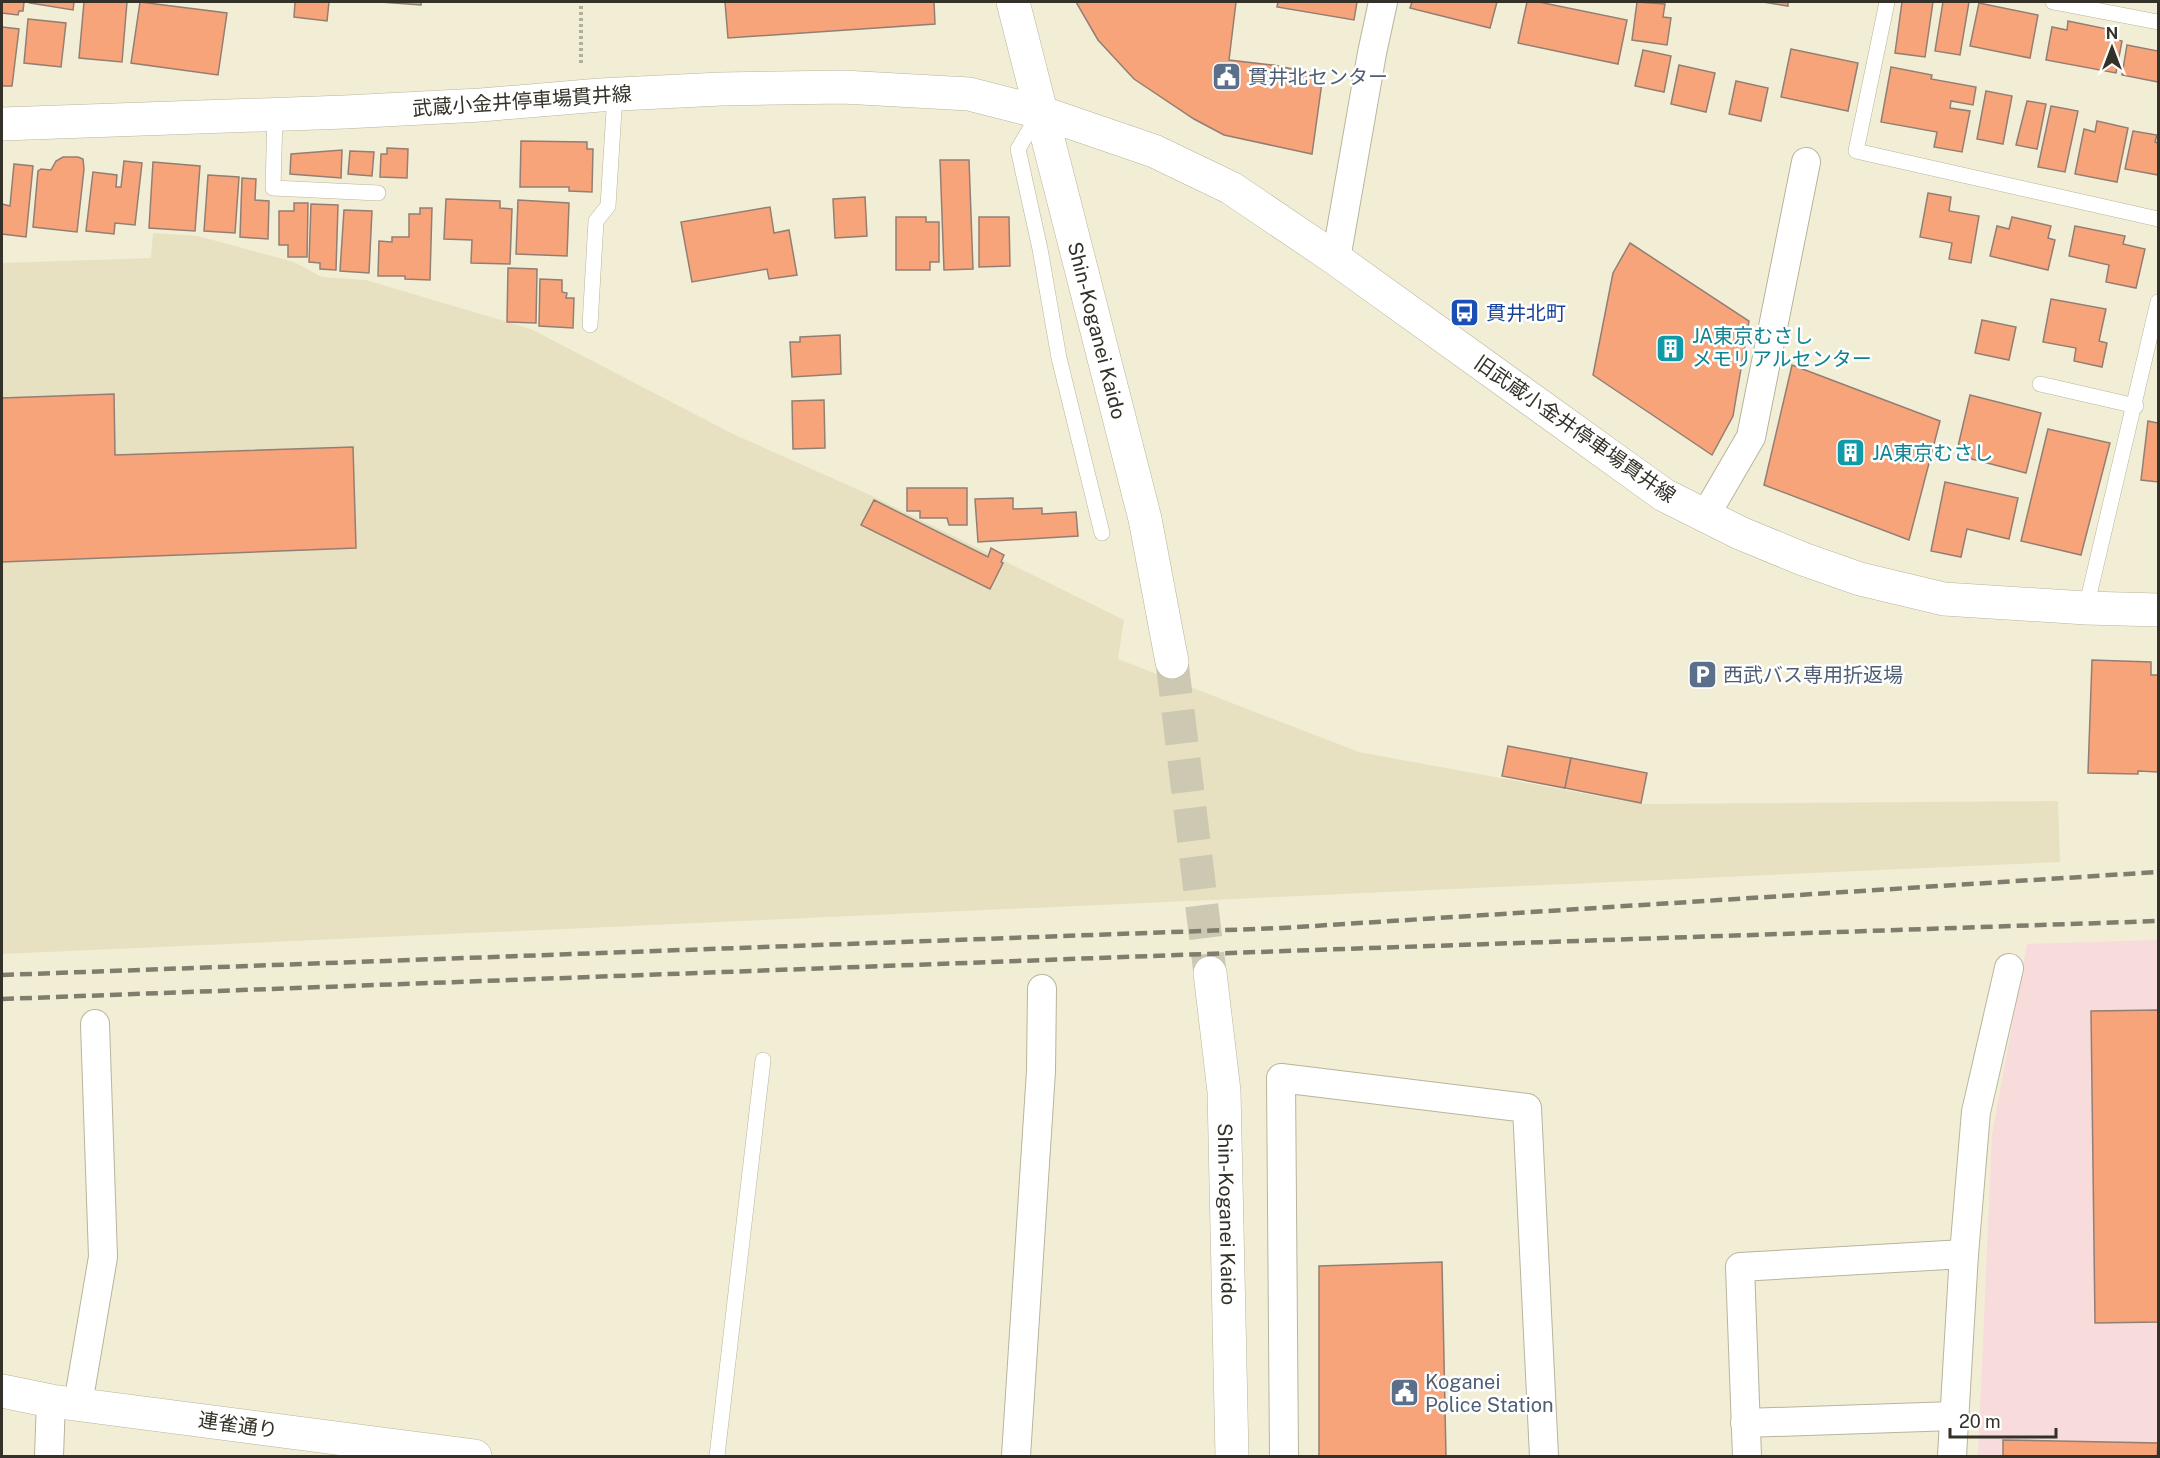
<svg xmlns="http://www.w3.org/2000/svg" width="2160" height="1458" viewBox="0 0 2160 1458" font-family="'Public Sans','Noto Sans JP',sans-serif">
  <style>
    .built { fill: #e7e1c1 }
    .education { fill: #f7dcdb }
    .building { fill: #f7a47a; stroke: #947e73; stroke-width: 1.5 }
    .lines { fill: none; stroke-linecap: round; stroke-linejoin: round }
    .secondary-tunnel { stroke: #ccc8b2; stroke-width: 33; stroke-dasharray: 33 16; stroke-linecap: butt }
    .lane-casing { stroke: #b8b49d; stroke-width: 16 }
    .street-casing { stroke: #b8b49d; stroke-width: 30 }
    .secondary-casing { stroke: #b8b49d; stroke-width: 34 }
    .path { stroke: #b1ae9a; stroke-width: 4; stroke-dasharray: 3 3; stroke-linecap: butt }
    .lane { stroke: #fff; stroke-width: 15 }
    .street { stroke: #fff; stroke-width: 28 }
    .secondary { stroke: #fff; stroke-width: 33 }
    .rail { stroke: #7f7d6d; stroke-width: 4.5; stroke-dasharray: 12 6; stroke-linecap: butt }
    .labels { text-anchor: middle; stroke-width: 5; stroke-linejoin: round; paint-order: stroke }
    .service-label { font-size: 20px; fill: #4e5e75; stroke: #fff; text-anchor: start }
    .street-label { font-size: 20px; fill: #333128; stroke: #fff }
    .transit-label { font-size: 20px; fill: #164399; stroke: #fff; text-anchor: start }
    .culture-label { font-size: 20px; fill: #0d838f; stroke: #fff; text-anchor: start }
  </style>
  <rect width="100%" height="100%" fill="#f2eed5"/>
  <polygon class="built" points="153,233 198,236 294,262 322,277 366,280 531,329 733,434 868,494 1124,620 1118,659 1359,752 1641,804 2058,801 2060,862 2,954 2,263 151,258"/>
  <polygon class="education" points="2158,940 2158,1456 1978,1456 1992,1134 2027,944"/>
  <g class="building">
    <polygon points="2,2 24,2 23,11 19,11 18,15 2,13"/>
    <polygon points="31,2 74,2 73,10 30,3"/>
    <polygon points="84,2 127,2 122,62 79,58"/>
    <polygon points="140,2 227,13 218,75 131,63"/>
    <polygon points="295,2 329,2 327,21 294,17"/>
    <polygon points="380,2 421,2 421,5"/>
    <polygon points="725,2 934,2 935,24 728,38"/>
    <polygon points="1076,2 1236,2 1229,60 1273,65 1323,75 1312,154 1224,135 1194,119 1134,79 1098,40"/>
    <polygon points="1278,2 1357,2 1354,20 1277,7"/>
    <polygon points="1412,2 1497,2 1490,28 1410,8"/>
    <polygon points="1527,2 1539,2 1627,20 1618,64 1518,43"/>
    <polygon points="1637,2 1665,4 1663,17 1671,18 1667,45 1632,40"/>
    <polygon points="1763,2 1788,2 1788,6"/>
    <polygon points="1902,2 1933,2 1925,57 1895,53"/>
    <polygon points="1943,2 1969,2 1960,55 1935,51"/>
    <polygon points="1979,3 2038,15 2030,58 1970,46"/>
    <polygon points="28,19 66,23 61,67 24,63"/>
    <polygon points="2068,21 2107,29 2105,37 2122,41 2116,73 2046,60 2052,27 2067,30"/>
    <polygon points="2,27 19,29 12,86 2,86"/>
    <polygon points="2127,45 2158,51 2158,82 2122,75"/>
    <polygon points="1791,49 1858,63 1848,111 1781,97"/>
    <polygon points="1643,50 1671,56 1664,92 1635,86"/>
    <polygon points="1679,65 1715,73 1706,112 1671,104"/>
    <polygon points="1891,67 1932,75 1931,79 1976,87 1973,105 1951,101 1950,108 1970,111 1962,152 1934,147 1937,132 1881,122"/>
    <polygon points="1736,81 1768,88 1761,121 1729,114"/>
    <polygon points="1986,91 2012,96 2003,144 1977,139"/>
    <polygon points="2027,101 2046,104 2037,149 2016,145"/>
    <polygon points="2051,106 2078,111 2065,172 2038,167"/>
    <polygon points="2097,121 2128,128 2117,182 2075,174 2084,129 2095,132"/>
    <polygon points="2133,131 2157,135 2155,142 2158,143 2158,175 2125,169"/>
    <polygon points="521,141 587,142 587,149 593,149 592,192 569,191 569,187 520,187"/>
    <polygon points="387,148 408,149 407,178 380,177 381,154 387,154"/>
    <polygon points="342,150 341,178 290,174 291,154"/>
    <polygon points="350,151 374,152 372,176 348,174"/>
    <polygon points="63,157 78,157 83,159 84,169 77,232 33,227 38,171 41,169 51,170 56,161"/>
    <polygon points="940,160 969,160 973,269 944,270"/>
    <polygon points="124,161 142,163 135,225 115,223 114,234 86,231 93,172 117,175 116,187 121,187"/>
    <polygon points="153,162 200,166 195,231 149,228"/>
    <polygon points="14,164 33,166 26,237 2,234 2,204 10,206"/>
    <polygon points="208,175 239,177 235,233 204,231"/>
    <polygon points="242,178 256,179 255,200 269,201 268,239 240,237"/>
    <polygon points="1928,193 1951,197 1949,211 1979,216 1971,263 1949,259 1952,243 1920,237"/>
    <polygon points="865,197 867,236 835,238 833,199"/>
    <polygon points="446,199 500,201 500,208 512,209 510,264 471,263 472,240 444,239"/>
    <polygon points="518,200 569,203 567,256 516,254"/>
    <polygon points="294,203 308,203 307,257 288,257 288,245 279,245 279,211 294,211"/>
    <polygon points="311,204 338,205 336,270 320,269 320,263 309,262"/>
    <polygon points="770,207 774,233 789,230 797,275 769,279 767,269 692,282 681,222"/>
    <polygon points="420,208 432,208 430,280 405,279 405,276 378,276 379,241 392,242 392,237 409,237 409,214 420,214"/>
    <polygon points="344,210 372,211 369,273 340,271"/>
    <polygon points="896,217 926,217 926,222 939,222 939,262 930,262 930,270 896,270"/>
    <polygon points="979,217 1009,217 1010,266 979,267"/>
    <polygon points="2012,217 2051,226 2048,238 2055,240 2048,270 1990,256 1997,226 2009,229"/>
    <polygon points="2075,226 2125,236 2123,244 2145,249 2136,288 2106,282 2109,265 2069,256"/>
    <polygon points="1630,243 1749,321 1733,416 1712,455 1593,375 1613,273"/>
    <polygon points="508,268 537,269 536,323 507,322"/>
    <polygon points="540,279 562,280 562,292 567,293 566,298 574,298 573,328 539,326"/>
    <polygon points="2051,299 2106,309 2099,341 2107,343 2102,367 2074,361 2076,348 2043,342"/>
    <polygon points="1982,320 2016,327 2009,360 1975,353"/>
    <polygon points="840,335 841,374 792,377 790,342 800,342 800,337"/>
    <polygon points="1792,365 1940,421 1909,540 1764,485"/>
    <polygon points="114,394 115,455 353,447 356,548 2,562 2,398"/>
    <polygon points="1970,395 2041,413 2026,473 1956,455"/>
    <polygon points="824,400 825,448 793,449 792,401"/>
    <polygon points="2148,421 2158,423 2158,482 2141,480"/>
    <polygon points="2048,429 2110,443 2081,555 2021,541"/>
    <polygon points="1945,482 2018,498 2009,539 1967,529 1961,557 1931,551"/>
    <polygon points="907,488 967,488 967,525 949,525 947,518 920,518 920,511 907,511"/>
    <polygon points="1013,498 1013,509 1042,508 1042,514 1076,512 1078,536 978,542 975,499"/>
    <polygon points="874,500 988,557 991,548 1004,555 1001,562 1003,563 990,589 861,525"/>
    <polygon points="2092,660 2151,662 2151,675 2158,675 2158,772 2138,771 2138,774 2088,773"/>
    <polygon points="1508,746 1571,758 1565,788 1502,776"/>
    <polygon points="1571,758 1647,773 1641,803 1565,788"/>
    <polygon points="2158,1010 2158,1322 2095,1323 2091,1011"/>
    <polygon points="1442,1262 1446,1456 1319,1456 1319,1266"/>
    <polygon points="2003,1440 2158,1443 2157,1456 2003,1456"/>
  </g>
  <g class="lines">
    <polyline class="secondary-tunnel" points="1172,662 1210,973"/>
    <defs>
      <g id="lane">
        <polyline points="1887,2 1856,151 2158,219"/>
        <polyline points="2053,2 2158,22"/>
        <polyline points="1039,114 1018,149 1040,249 1059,358 1102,533"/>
        <polyline points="275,115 273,188 378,193"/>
        <polyline points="590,325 596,221 608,206 615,94"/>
        <polyline points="2040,384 2136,406"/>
        <polyline points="2086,608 2158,302"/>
        <polyline points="717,1456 763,1060"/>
      </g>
      <g id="street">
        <polyline points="1336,259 1372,53 1383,2"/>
        <polyline points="1705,516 1751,437 1806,162"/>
        <polyline points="78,1404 103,1257 95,1024"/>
        <polyline points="1745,1423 1954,1416"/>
        <polyline points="49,1456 51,1401"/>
        <polyline points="1016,1456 1041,1071 1042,989"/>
        <polyline points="1284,1456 1281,1078 1527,1108 1544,1456"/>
        <polyline points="1747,1456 1740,1267 1964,1254"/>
        <polyline points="1952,1456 1964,1254 1976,1112 2009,968"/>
      </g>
      <g id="secondary">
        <path id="s1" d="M1013,2L1145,519L1172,662"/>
        <polyline points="2,124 345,112 481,105 600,95 721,89 843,87 969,94 1040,112 1154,151 1231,188 1336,259 1664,495 1740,533 1803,559 1860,579 1944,599 2086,608 2158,610"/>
        <path id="s2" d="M1210,973L1224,1091L1232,1456"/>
        <polyline points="2,1391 51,1401 475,1456"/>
      </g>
    </defs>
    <use href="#lane" class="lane-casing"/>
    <use href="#street" class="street-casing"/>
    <use href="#secondary" class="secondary-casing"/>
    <polyline class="path" points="581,63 581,2"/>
    <use href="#lane" class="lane"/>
    <use href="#street" class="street"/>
    <use href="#secondary" class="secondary"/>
    <g class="rail">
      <polyline points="2,975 1282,928 2158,872"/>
      <polyline points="2,999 1285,951 2158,921"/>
    </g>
  </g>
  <defs>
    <symbol id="civic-square" viewBox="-11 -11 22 22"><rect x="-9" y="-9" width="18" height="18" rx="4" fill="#5c6f8a" stroke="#fff"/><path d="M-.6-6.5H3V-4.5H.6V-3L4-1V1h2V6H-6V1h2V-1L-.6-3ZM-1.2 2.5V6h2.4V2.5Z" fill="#fff"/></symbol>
    <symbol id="bus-square" viewBox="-11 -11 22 22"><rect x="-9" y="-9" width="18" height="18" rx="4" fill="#1a4fb4" stroke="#fff"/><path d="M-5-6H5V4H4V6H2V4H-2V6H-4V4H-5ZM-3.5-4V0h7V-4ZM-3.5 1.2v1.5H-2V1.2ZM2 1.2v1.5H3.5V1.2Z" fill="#fff"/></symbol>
    <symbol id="building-square" viewBox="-11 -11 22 22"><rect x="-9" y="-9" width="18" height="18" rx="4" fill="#0f9aa8" stroke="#fff"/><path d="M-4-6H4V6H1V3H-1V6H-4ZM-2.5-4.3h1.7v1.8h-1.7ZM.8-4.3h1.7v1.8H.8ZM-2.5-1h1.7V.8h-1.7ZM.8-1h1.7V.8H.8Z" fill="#fff"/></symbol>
    <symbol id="parking-square" viewBox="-11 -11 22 22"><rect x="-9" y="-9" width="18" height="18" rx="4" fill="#5c6f8a" stroke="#fff"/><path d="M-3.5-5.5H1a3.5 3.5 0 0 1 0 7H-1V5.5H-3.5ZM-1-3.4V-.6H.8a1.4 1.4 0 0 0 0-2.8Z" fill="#fff"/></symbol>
  </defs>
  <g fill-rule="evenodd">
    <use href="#civic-square" x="1210" y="60" width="33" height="33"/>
    <use href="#bus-square" x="1448" y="296" width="33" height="33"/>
    <use href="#building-square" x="1654" y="332" width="33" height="33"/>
    <use href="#building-square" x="1834" y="436" width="33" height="33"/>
    <use href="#parking-square" x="1686" y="658" width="33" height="33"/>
    <use href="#civic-square" x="1388" y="1376" width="33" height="33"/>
  </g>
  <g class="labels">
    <g class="service-label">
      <text x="1248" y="84">貫井北センター</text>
      <text x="1723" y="682">西武バス専用折返場</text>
      <text x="1425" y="1389">Koganei<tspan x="1425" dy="23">Police Station</tspan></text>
    </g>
    <g class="street-label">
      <text transform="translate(522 101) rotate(-4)" y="7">武蔵小金井停車場貫井線</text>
      <text dy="7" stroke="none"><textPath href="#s1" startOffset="339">Shin-Koganei Kaido</textPath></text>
      <text transform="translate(1575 429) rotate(35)" y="7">旧武蔵小金井停車場貫井線</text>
      <text dy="7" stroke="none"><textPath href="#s2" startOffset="242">Shin-Koganei Kaido</textPath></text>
      <text transform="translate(238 1425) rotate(8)" y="7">連雀通り</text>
    </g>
    <g class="transit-label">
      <text x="1486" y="320">貫井北町</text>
    </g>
    <g class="culture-label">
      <text x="1692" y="343">JA東京むさし<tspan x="1692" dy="23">メモリアルセンター</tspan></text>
      <text x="1872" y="460">JA東京むさし</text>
    </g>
  </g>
  <rect width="2160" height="1458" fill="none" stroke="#333128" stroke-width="6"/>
  <g transform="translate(2112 48)" stroke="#ffffff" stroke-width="4.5" paint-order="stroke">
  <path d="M0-4.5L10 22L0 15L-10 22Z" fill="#333128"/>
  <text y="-9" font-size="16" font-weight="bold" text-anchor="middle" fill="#333128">N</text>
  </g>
  <path d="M1950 1428v9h106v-9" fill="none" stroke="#333128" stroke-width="3"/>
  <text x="1959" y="1428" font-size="18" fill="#333128" stroke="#ffffff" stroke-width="4.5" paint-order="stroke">20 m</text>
</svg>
